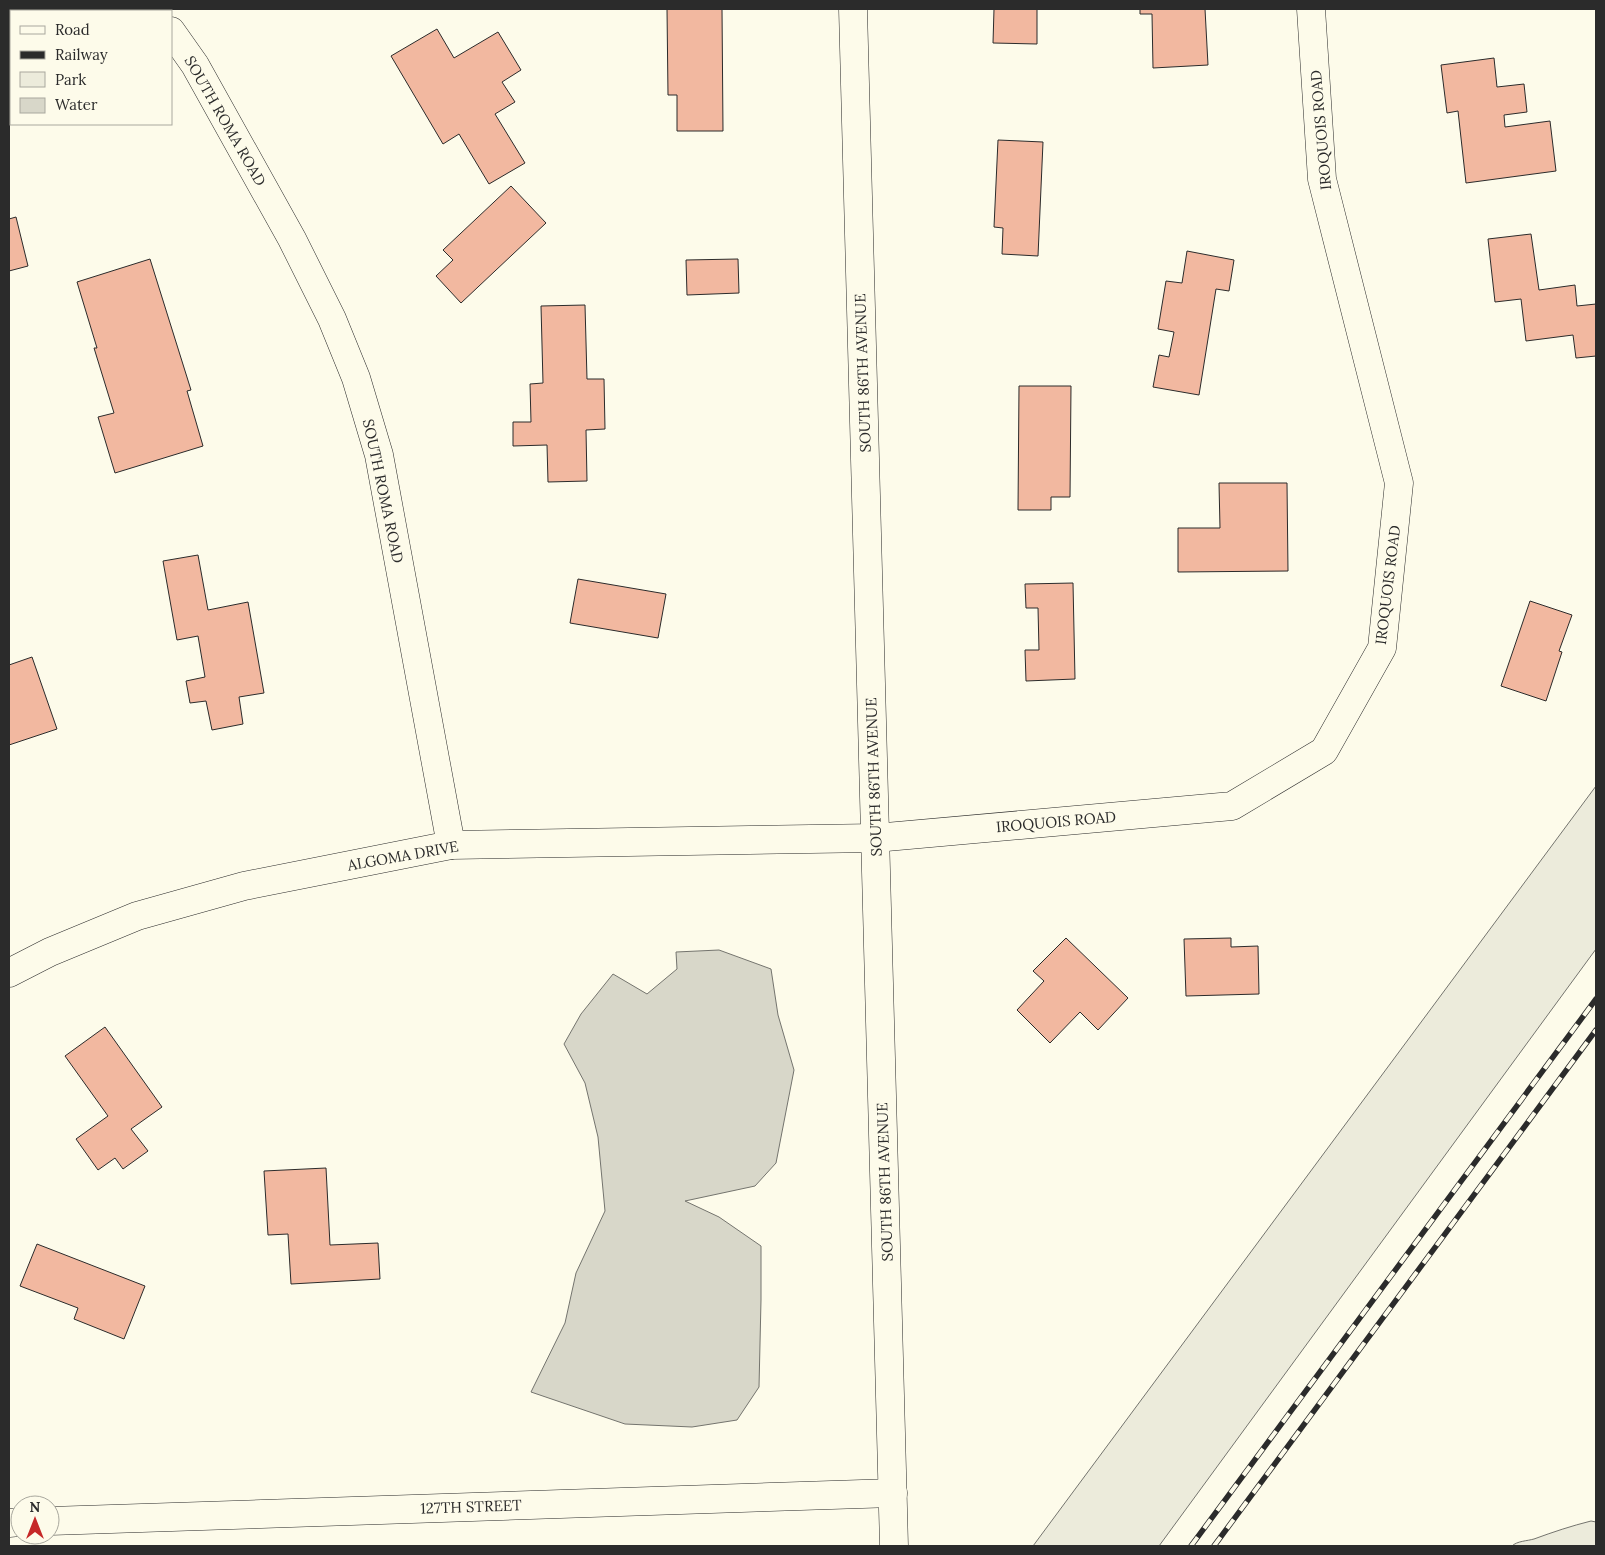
<svg xmlns="http://www.w3.org/2000/svg" width="1605" height="1555" viewBox="0 0 1605 1555" font-family="Lora,serif">
  <style>
    .green { fill: #ecebdb; stroke: #74746e }
    .water { fill: #d8d7c9; stroke: #74746e }
    .building { fill: #f2b8a0; stroke: #2b2b2b }
    .lines { fill: none; stroke-linecap: round; stroke-linejoin: round }
    .minor-casing { stroke: #2b2b2b; stroke-width: 29 }
    .tertiary-casing { stroke: #2b2b2b; stroke-width: 29 }
    .minor { stroke: #fdfbea; stroke-width: 28 }
    .tertiary { stroke: #fdfbea; stroke-width: 28 }
    .rail-casing { stroke: #2b2b2b; stroke-width: 5.5 }
    .rail { stroke: #fdfbea; stroke-width: 4; stroke-dasharray: 11; stroke-linecap: butt }
    .labels { text-anchor: middle; stroke-width: 4; stroke-linejoin: round; paint-order: stroke }
    .street-label { font-size: 15px; fill: #2b2b2b; stroke: #fdfbea }
  </style>
  <rect width="100%" height="100%" fill="#fdfbea"/>
  <g class="green">
    <polygon points="1596,786 1596,949 1159,1546 1033,1546"/>
    <path d="M1591,1521L1596,1522V1546H1512C1517,1541 1527,1541 1534,1539C1553,1532 1571,1526 1591,1521Z"/>
  </g>
  <polygon class="water" points="719,950 771,969 778,1015 794,1070 776,1163 755,1186 685,1201 719,1217 761,1246 761,1300 759,1387 737,1420 692,1427 625,1424 531,1392 565,1323 576,1273 605,1211 598,1137 585,1083 564,1044 581,1014 613,974 647,994 677,969 676,952"/>
  <g class="building">
    <polygon points="667,9 722,9 723,131 677,131 677,95 668,95"/>
    <polygon points="994,9 1037,9 1037,44 993,43"/>
    <polygon points="1140,9 1205,9 1208,65 1153,68 1152,14 1140,14"/>
    <polygon points="437,29 454,58 498,32 521,70 502,82 515,102 495,114 525,163 489,184 459,134 443,144 391,56"/>
    <polygon points="1494,58 1497,87 1524,84 1527,112 1504,115 1505,127 1550,121 1556,171 1466,183 1458,111 1447,113 1441,65"/>
    <polygon points="998,140 1043,142 1038,256 1002,254 1003,228 994,227"/>
    <polygon points="511,186 546,223 461,303 436,276 453,260 443,250"/>
    <polygon points="16,217 28,266 9,271 9,219"/>
    <polygon points="1531,234 1539,290 1575,285 1577,306 1596,304 1596,356 1576,358 1573,335 1526,341 1521,299 1495,302 1488,239"/>
    <polygon points="1187,251 1234,260 1229,291 1216,289 1199,395 1153,387 1159,355 1169,357 1174,332 1158,329 1166,281 1182,283"/>
    <polygon points="150,259 191,390 187,391 203,446 115,473 98,417 114,413 94,348 97,348 77,282"/>
    <polygon points="738,259 739,293 687,295 686,260"/>
    <polygon points="585,305 587,379 604,379 605,429 586,430 587,481 548,482 547,445 513,446 513,422 531,422 530,384 543,383 541,306"/>
    <polygon points="1019,386 1071,386 1070,497 1051,497 1051,510 1018,510"/>
    <polygon points="1219,483 1287,483 1288,571 1178,572 1178,528 1220,528"/>
    <polygon points="198,555 208,610 248,602 264,693 239,697 243,724 212,730 206,701 190,703 186,681 205,677 198,636 177,640 163,561"/>
    <polygon points="578,579 666,594 658,638 570,623"/>
    <polygon points="1073,583 1075,679 1026,681 1025,650 1039,650 1038,608 1026,608 1025,584"/>
    <polygon points="1530,601 1572,615 1559,651 1562,652 1546,701 1501,686"/>
    <polygon points="32,657 57,729 9,745 9,665"/>
    <polygon points="1066,938 1128,998 1098,1030 1080,1012 1050,1043 1017,1010 1044,981 1033,971"/>
    <polygon points="1231,938 1231,947 1258,946 1259,994 1186,996 1184,939"/>
    <polygon points="105,1027 162,1107 131,1129 148,1151 123,1169 115,1158 98,1170 76,1139 108,1116 65,1056"/>
    <polygon points="326,1168 330,1245 378,1243 380,1279 291,1284 288,1234 268,1235 264,1171"/>
    <polygon points="37,1244 145,1286 124,1339 74,1319 78,1308 20,1286"/>
  </g>
  <g class="lines">
    <defs>
      <g id="minor">
        <polyline points="137,9 141,11"/>
        <polyline points="171,31 195,65 292,239 332,319 356,378 379,455 451,845"/>
        <polyline points="9,973 50,952 137,916 244,886 451,845 875,838 1232,806 1324,751 1382,648 1399,483 1322,179 1311,9"/>
        <polyline points="50,1521 893,1493"/>
        <polyline points="9,1523 20,1522"/>
      </g>
      <polyline id="tertiary" points="853,9 894,1546"/>
    </defs>
    <use href="#minor" class="minor-casing"/>
    <use href="#tertiary" class="tertiary-casing"/>
    <use href="#minor" class="minor"/>
    <use href="#tertiary" class="tertiary"/>
    <defs>
      <g id="rail">
        <polyline points="1191,1546 1596,999"/>
        <polyline points="1214,1546 1596,1030"/>
      </g>
    </defs>
    <use href="#rail" class="rail-casing"/>
    <use href="#rail" class="rail"/>
  </g>
  <g class="labels">
    <g class="street-label">
      <text transform="translate(225 121) rotate(60)" y="5">SOUTH ROMA ROAD</text>
      <text transform="translate(1321 130) rotate(-95)" y="5">IROQUOIS ROAD</text>
      <text transform="translate(863 373) rotate(-92)" y="5">SOUTH 86TH AVENUE</text>
      <text transform="translate(383 491) rotate(78)" y="5">SOUTH ROMA ROAD</text>
      <text transform="translate(1388 585) rotate(-83)" y="5">IROQUOIS ROAD</text>
      <text transform="translate(874 777) rotate(-92)" y="5">SOUTH 86TH AVENUE</text>
      <text transform="translate(1056 822) rotate(-5)" y="5">IROQUOIS ROAD</text>
      <text transform="translate(403 856) rotate(-10)" y="5">ALGOMA DRIVE</text>
      <text transform="translate(885 1182) rotate(-92)" y="5">SOUTH 86TH AVENUE</text>
      <text transform="translate(471 1507) rotate(-2)" y="5">127TH STREET</text>
    </g>
  </g>
  <rect width="1605" height="1555" fill="none" stroke="#2b2b2b" stroke-width="20"/>
  <rect x="10" y="10" width="162" height="115" fill="#fdfbea" stroke="#a9a89e"/>
  <rect x="20" y="26" width="25" height="8" fill="#fdfbea" stroke="#a9a89e"/>
  <text x="55" y="35" font-size="15" fill="#2b2b2b">Road</text>
  <rect x="20" y="51" width="25" height="8" fill="#2b2b2b" stroke="#a9a89e"/>
  <text x="55" y="60" font-size="15" fill="#2b2b2b">Railway</text>
  <rect x="20" y="72" width="25" height="15" fill="#ecebdb" stroke="#a9a89e"/>
  <text x="55" y="85" font-size="15" fill="#2b2b2b">Park</text>
  <rect x="20" y="98" width="25" height="15" fill="#d8d7c9" stroke="#a9a89e"/>
  <text x="55" y="110" font-size="15" fill="#2b2b2b">Water</text>
  <g transform="translate(35 1520)"><circle r="24" fill="#fdfbea" stroke="#a9a89e"/>
  <path d="M0-4L9 19L0 12L-9 19Z" fill="#c62828"/>
  <text y="-8" font-size="14" font-weight="bold" text-anchor="middle" fill="#2b2b2b">N</text>
  </g>
</svg>
